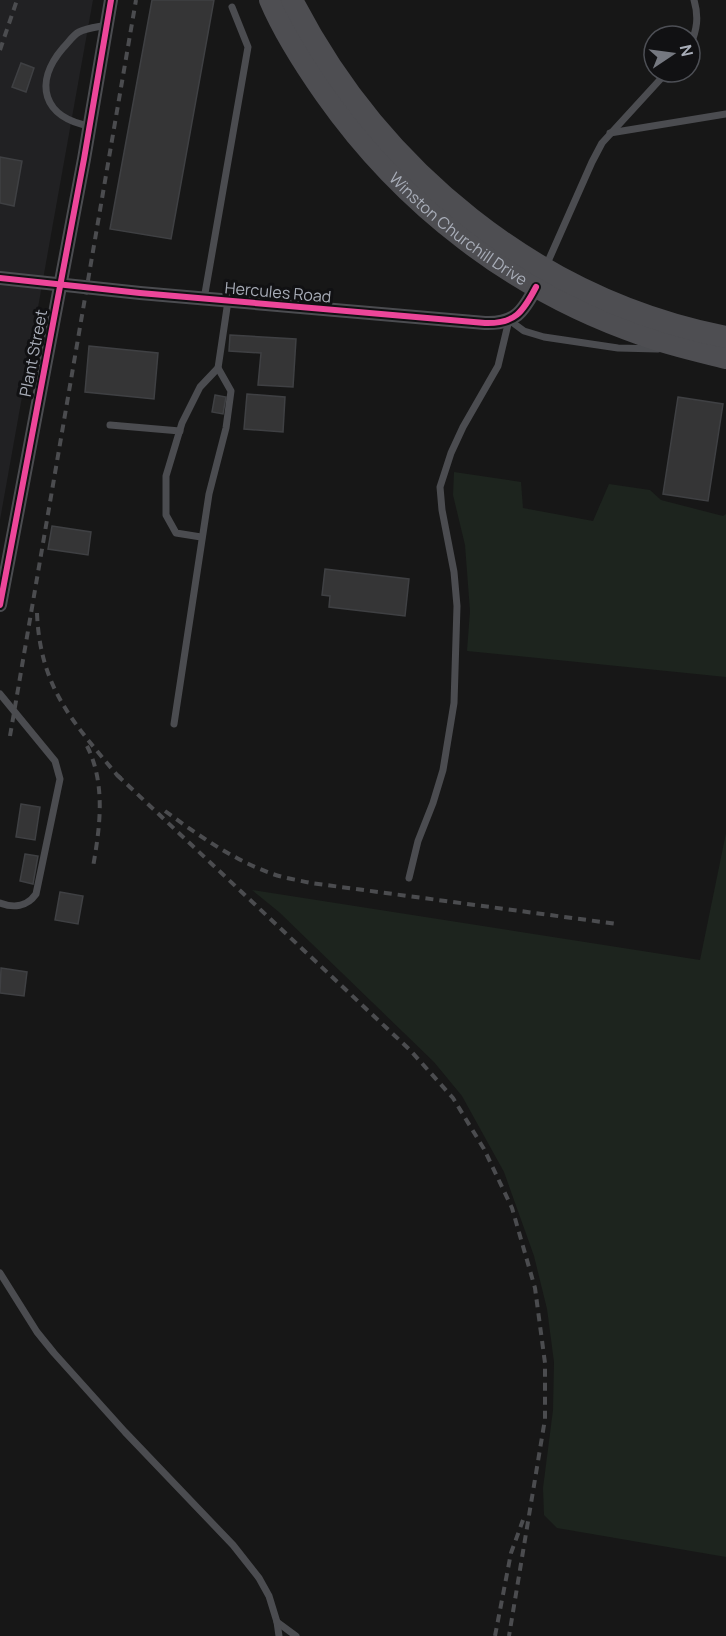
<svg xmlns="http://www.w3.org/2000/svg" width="726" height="1636" viewBox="0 0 726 1636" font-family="Manrope,sans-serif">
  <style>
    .built { fill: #212123 }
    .green { fill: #1d241e }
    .building { fill: #353536; stroke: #3f4043; stroke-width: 1.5 }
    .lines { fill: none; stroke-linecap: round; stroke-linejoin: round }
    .service { stroke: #4b4c50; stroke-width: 7 }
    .minor { stroke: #4b4c50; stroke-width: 14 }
    .trunk { stroke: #4e4e52; stroke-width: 22 }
    .rail { stroke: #4b4c4f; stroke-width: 4; stroke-dasharray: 8 6; stroke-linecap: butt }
    .cycleway-casing { stroke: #111113; stroke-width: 10 }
    .cycleway { stroke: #ed469a; stroke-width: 6 }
    .labels { text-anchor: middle; stroke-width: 6; stroke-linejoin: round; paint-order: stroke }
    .street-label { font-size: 16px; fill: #a8adb8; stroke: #111113 }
  </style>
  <rect width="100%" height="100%" fill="#171717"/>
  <polygon class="built" points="0,0 93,0 0,520"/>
  <g class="green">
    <polygon points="454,472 521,482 523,508 593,521 609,484 650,490 661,500 723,516 726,514 726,677 467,651 470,611 465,545 453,495"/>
    <polygon points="726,833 726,1557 557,1528 544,1515 543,1488 553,1410 554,1362 547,1309 534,1256 504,1172 462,1096 434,1062 279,912 252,890 700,960"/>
  </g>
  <g class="building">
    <polygon points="152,0 214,0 171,239 110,229"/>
    <polygon points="21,63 34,68 26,92 12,87"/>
    <polygon points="0,157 22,161 14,206 0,203"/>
    <polygon points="230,335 296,339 293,387 258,385 261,353 229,351"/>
    <polygon points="89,346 158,353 154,399 85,392"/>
    <polygon points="247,394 285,397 283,432 244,429"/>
    <polygon points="215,395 226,397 223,414 212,412"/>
    <polygon points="678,397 723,404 708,501 663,494"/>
    <polygon points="52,526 91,532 88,555 48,549"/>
    <polygon points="325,569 409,579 405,616 329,607 330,596 322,595"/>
    <polygon points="21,804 40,807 35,840 16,837"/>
    <polygon points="25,854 38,856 33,884 20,881"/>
    <polygon points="60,892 83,896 78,924 55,920"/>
    <polygon points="1,968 27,972 24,996 0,993"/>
  </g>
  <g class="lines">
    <g class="service">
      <path d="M690,46C697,30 699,17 694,0"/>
      <path d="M90,126C43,118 33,83 63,48C68,43 73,35 79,32C87,28 98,27 107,25"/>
      <polyline points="610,133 726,114"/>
      <polyline points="546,266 592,162 602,143 667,72"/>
      <polyline points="204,299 248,47 232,7"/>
      <polyline points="110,425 180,431"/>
      <polyline points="201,537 176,533 166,515 166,476 182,423 200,387 218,368"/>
      <path d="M0,694L55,761L60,779L36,894C27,907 13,908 0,903"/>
      <polyline points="174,724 209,494 226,428 231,391 218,368 228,301"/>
      <polyline points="409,878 418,841 433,803 443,770 454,703 457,606 454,572 442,510 440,487 451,453 463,427 498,366 509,320 524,331 544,337 618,348 658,349"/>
      <polyline points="0,1273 37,1332 54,1353 125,1432 233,1545 259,1578 269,1596 277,1622 296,1636"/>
      <polyline points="277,1622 279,1636"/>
    </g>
    <g class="minor">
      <path d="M0,278L140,293L485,323C515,324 523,312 536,287"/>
      <polyline points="0,605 84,159 111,0"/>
    </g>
    <g class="trunk">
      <path id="s1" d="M270,0C284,33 304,64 325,94C403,205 514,291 643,335C670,345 698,351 726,358"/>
      <path d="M292,0C379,170 537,300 726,337"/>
    </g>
    <g class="rail">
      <polyline points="0,50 17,0"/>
      <path d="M37,613C40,687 72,721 117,775L124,781"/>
      <polyline points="10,736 136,0"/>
      <path d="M87,746C106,784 100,827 93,867"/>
      <polyline points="117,775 410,1050 453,1098 484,1149 512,1208 535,1288 545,1363 545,1419 509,1636"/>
      <path d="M165,811C198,835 232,859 270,873C283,878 298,880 311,883L617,924"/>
      <polyline points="495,1636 511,1553 523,1520"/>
    </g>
    <defs>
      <g id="cycleway">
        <path d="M0,278L140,293L485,323C515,324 523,312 536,287"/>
        <polyline points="0,605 84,159 111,0"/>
      </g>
    </defs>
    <use href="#cycleway" class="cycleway-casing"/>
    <use href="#cycleway" class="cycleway"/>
  </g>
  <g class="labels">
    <g class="street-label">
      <text dy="6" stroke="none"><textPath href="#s1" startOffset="300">Winston Churchill Drive</textPath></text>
      <text transform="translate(278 292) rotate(5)" y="6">Hercules Road</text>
      <text transform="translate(33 353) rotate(-79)" y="6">Plant Street</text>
    </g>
  </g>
  <g transform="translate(672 54) rotate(77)"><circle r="28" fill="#111113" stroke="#4d4f55" stroke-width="1.5"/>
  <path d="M0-4.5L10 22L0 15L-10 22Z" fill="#757880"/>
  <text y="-9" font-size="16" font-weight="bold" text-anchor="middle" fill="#a8adb8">N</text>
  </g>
</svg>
